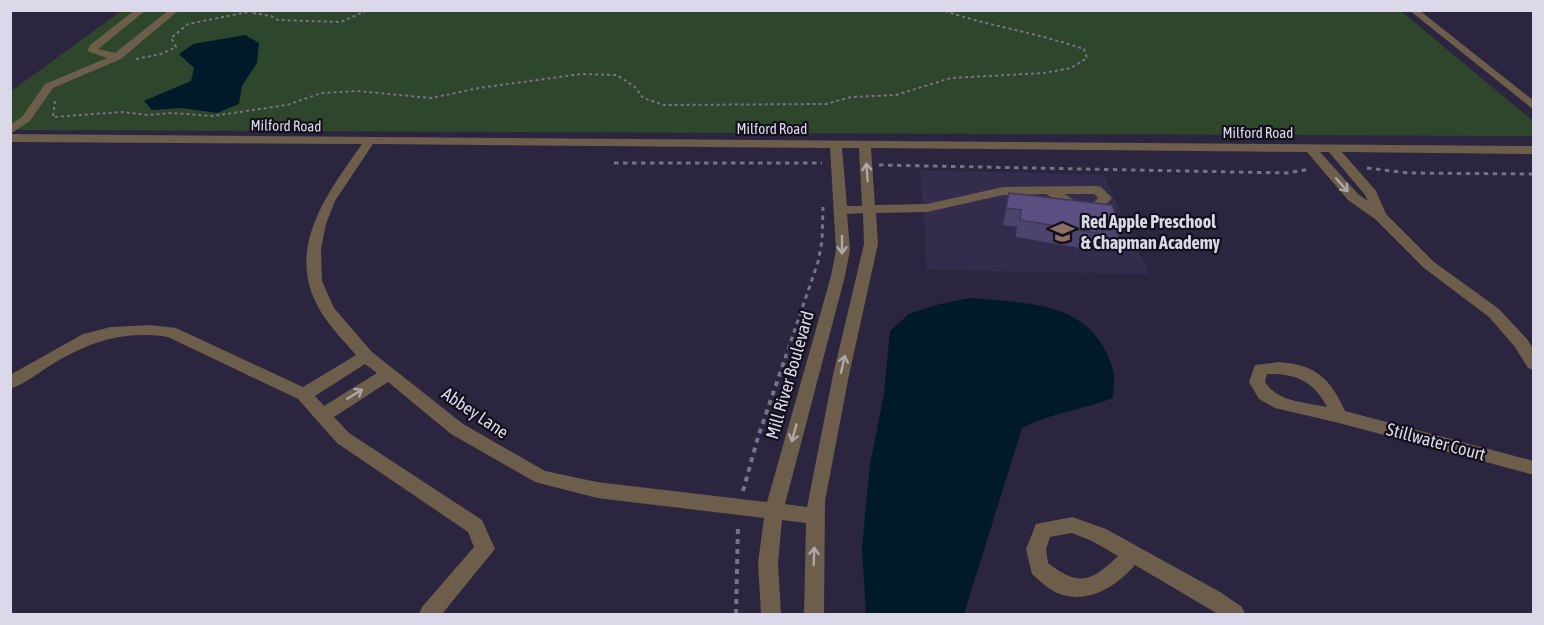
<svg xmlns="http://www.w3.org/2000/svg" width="1544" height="625" viewBox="0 0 1544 625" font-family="'Asap Condensed',sans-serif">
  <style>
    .built { fill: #342c4c }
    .green { fill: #2e462b }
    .water { fill: #001a29 }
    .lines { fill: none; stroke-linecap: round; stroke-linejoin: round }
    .path-far2 { stroke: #777288; stroke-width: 2; stroke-dasharray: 3 3; stroke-linecap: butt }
    .path-far1 { stroke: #777288; stroke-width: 3; stroke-dasharray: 4.5 4.5; stroke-linecap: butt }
    .path { stroke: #777288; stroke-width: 4; stroke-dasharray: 5 5; stroke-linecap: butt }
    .minor { fill: #6c5e4a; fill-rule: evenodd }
    .wall { fill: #4d446e }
    .building { fill: #5a4f80; stroke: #3f375a; stroke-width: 1.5 }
    .oneway { stroke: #aea7a9 }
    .labels { text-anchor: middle; stroke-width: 4.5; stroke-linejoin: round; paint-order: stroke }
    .far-street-label { font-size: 15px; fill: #dad8e9; stroke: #13101c }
    .poi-label { font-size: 18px; font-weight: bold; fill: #dad8e9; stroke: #13101c; text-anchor: start }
    .street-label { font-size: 18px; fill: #dad8e9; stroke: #13101c }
  </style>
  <rect width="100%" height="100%" fill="#2b253f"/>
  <polygon class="built" points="920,170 1104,175 1149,274 927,270"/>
  <polygon class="green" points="1400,10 1533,121 1534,136 11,130 10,92 121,11"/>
  <g class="water">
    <polygon points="245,35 259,43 257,63 242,86 239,104 217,113 182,108 152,110 144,101 191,81 194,68 179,54 193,44"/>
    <path d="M970,298C1029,304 1093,300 1113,370C1115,378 1113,390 1113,398C1082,410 1050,413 1022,428L964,614H866L862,548L870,464L884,394L890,331L909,314L940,304Z"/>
  </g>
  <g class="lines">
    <g class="path-far2">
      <polyline points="253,13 271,16 278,20 341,22 368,10"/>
      <polyline points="136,59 161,54 176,47 171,38 188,24 258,10"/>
      <path d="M55,101L53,117L122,112L148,115L172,113L212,116L287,105L321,93L357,91L431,98L479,88L581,74L617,75L635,87L643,98L664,105L826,104L851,97L896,95L951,78L1044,73L1071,68L1087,58L1084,49C1038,33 988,26 942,10"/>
    </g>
    <g class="path-far1">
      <polyline points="614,163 822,163"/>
      <polyline points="879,165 1287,173 1310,169"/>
      <polyline points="1367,168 1408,173 1534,174"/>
      <polyline points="785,358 818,262 822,241 823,207"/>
    </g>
    <g class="path">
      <polyline points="743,491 758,437 786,356"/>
      <polyline points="736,614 738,524"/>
    </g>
    <g class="minor">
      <polygon points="135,10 146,10 98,49 115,53 169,10 179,10 121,59 53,88 30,121 10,134 10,125 22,117 45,84 107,58 87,51 90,45"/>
      <polygon points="1409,10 1419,10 1534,101 1534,110"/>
      <path d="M10,134L1534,146V154L1342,152L1376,191L1386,214L1434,262L1499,309L1527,339L1534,350V370L1528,368L1515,347L1489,317L1424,268L1375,219L1348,200L1307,152L871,148L875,205L927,204L1003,187L1097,186L1101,187L1112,198L1100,211L1095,212L1065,206L1046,194L1003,195L927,212L876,213L878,244L849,375L825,501L824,614H804L806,523L782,520L778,563L781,614H761L758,563L764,518L597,498L535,482L451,434L388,382L334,417L349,433L482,520L495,549L442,614H419L422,607L474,547L468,532L337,443L298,399L168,337C123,330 89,342 51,365C38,373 25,384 10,389V375L83,334L111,327L150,325L176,328L303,387L356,355C344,341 330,327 321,312C283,250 327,194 362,144L10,142ZM373,144L830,148L836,250L831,276L767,502L597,482L545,471L463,424L372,352L334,308L322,281L321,249L326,224L335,201ZM842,148H859L862,206H847ZM1320,152H1329L1365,195L1368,201L1358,194ZM1064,194H1094L1098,198L1092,204L1074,200ZM863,213L864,244L833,375L807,507L785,504L845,276L850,250L847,214ZM365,364L377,373L324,406L315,396Z"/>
      <path d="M1279,362C1316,365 1330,378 1345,411L1534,461V475L1339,423L1275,408L1259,399L1249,382L1255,365ZM1267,374C1295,373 1314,381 1327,407C1305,402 1278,402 1265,382Z"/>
      <path d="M1072,517L1106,529L1220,592L1242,607L1245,614H1218L1135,565C1115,588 1085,606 1055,592C1046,587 1039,580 1032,574L1026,549L1036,524ZM1072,533L1092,541L1118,556C1091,582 1079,587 1048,563L1046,549L1050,537Z"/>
    </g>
  </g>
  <polygon class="wall" points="1009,193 1121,227 1116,244 1094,243 1092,250 1016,237 1017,227 1003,225"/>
  <polygon class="building" points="1009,193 1112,205 1121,227 1097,226 1097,233 1020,220 1021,210 1006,208"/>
  <defs><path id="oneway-shaft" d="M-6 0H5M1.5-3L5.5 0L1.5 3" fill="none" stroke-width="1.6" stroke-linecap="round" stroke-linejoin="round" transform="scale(1.5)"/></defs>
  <g class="oneway">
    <use href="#oneway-shaft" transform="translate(867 172) rotate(-94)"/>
    <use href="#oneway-shaft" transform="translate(1342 185) rotate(48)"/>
    <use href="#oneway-shaft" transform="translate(842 245) rotate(90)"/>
    <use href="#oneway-shaft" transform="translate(843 364) rotate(-77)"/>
    <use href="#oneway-shaft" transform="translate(355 394) rotate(-32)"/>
    <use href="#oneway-shaft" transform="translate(794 433) rotate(106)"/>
    <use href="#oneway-shaft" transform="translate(814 556) rotate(-88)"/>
  </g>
  <defs>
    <symbol id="school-bare" viewBox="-9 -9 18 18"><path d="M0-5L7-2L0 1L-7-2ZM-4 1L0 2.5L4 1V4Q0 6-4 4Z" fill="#8d6e63" stroke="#13101c" stroke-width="2.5" paint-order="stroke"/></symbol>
  </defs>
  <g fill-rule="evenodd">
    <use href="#school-bare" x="1046" y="216" width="33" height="33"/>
  </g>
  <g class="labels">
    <g class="far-street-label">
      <text transform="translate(286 126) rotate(1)" y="5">Milford Road</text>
      <text x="772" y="134">Milford Road</text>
      <text x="1258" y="138">Milford Road</text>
    </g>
    <g class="poi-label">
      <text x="1081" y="228">Red Apple Preschool<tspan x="1081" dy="21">&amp; Chapman Academy</tspan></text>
    </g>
    <g class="street-label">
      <text transform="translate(790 375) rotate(-74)" y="6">Mill River Boulevard</text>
      <text transform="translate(475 413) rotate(34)" y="6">Abbey Lane</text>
      <text transform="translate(1436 442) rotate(15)" y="6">Stillwater Court</text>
    </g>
  </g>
  <rect width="1544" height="625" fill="none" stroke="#dad8e9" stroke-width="24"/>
</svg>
